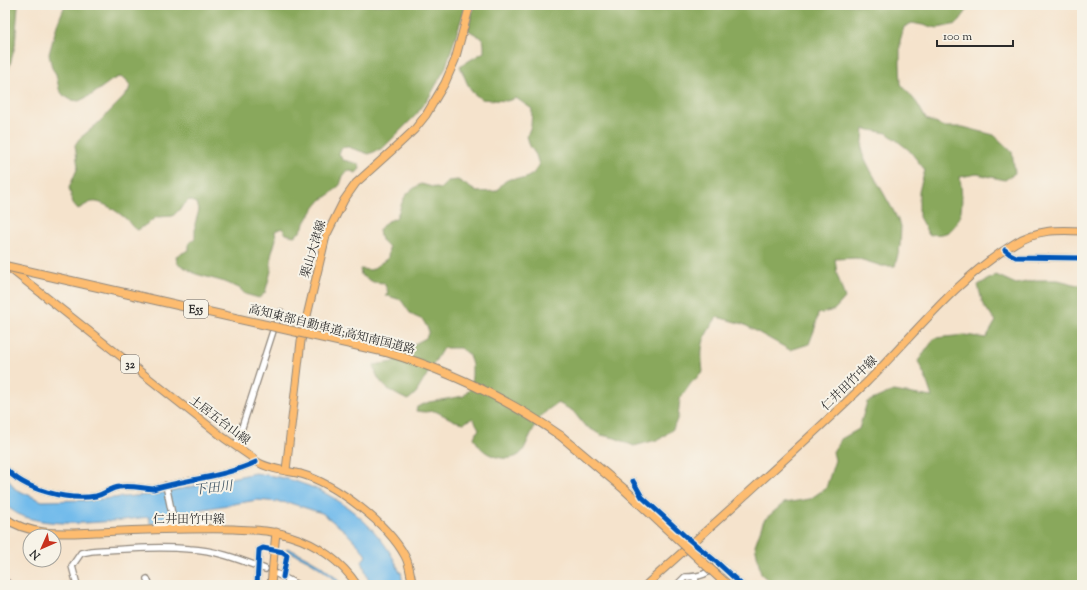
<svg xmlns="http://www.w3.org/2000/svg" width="1087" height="590" viewBox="0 0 1087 590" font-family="'Sorts Mill Goudy','Noto Serif JP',serif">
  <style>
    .forest { fill: #89a85c; stroke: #5a6a44 }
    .water { fill: #72bbeb; stroke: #4e738b }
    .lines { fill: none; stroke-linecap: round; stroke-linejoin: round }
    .minor-tunnel { stroke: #cdbeac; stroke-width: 5.5; stroke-dasharray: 5.5 3; stroke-linecap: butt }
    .minor-casing { stroke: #90877c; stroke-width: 8 }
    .major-casing { stroke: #90877c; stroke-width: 9 }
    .highway-casing { stroke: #90877c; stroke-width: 10 }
    .minor { stroke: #fff; stroke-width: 5.5 }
    .major { stroke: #fdbc70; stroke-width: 7 }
    .highway { stroke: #fdbc70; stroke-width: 8 }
    .highway-bridge-casing { stroke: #90877c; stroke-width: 10; stroke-linecap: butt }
    .highway-bridge { stroke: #fdbc70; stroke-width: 8 }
    .cycleway-casing { stroke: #f7f3e8; stroke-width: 8 }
    .cycleway { stroke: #0057b8; stroke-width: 5 }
    .labels { text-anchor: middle; stroke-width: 4; stroke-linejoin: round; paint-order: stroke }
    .shield { fill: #f7f3e8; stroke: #686764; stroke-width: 1 }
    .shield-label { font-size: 11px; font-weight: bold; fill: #2b2b2b }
    .street-label { font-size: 12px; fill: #2b2b2b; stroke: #f7f3e8 }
    .water-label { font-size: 13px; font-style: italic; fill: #405665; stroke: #f7f3e8 }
  </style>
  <rect width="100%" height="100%" fill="#f7f3e8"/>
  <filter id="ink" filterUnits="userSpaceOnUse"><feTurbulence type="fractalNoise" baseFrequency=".025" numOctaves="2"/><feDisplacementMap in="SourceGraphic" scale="8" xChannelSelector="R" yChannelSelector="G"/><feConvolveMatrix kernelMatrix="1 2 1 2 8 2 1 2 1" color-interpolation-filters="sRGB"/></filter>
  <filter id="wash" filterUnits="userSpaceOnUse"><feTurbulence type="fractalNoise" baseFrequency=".012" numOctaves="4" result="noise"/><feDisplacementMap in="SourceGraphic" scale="16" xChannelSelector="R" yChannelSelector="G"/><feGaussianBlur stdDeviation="0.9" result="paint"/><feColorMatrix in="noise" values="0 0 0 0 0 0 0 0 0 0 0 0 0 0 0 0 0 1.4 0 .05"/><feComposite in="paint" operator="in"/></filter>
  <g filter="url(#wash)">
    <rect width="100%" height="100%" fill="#f5e3cc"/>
    <g class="forest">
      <polygon points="5,5 18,5 15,46 9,68 5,74"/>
      <path d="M65,5H466L445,69L437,83L430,96L416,115L383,148L369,154L348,147L341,148L339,154L343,160L359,164L360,169L356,173L348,170L343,176L340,185L328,196L322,199L312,211L300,232L294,236L286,234L282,228L275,231L276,239L271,256V271L265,293L259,298L245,294L239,288L225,282L196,274L177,263L176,256L189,250V243L195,238V224L199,210L197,203L189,200L173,216L157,217L138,230C130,227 131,223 125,218C118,212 101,200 92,202C87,203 83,207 78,209L73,203L69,188L78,167L75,145L79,139L96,125L123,98L128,92L130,86L126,79L119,77L112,80L93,94L79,101L71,100L63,95L59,89L56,74L52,68L49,54L57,25Z"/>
      <path d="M474,5H971L957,24L938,28L912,23L904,27L900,41V64L901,84L917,103L926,119L944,127H963L994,135L1012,152L1015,173L1005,180L977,174L960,177C962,196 966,220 948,232C943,235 935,234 929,235L919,217V191L925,170L909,150L887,133L864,129L862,153L871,171L893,210L901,226L900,246L895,266H882L856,258L835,259L837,274L845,298L834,310L818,314L815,328L809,344L790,350L743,324L717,317C702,339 700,345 703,372L691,383L680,399L678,417L673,429L660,439L634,446L615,438L601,435L584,425L573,411L558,403C540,414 538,420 529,438C527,442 525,448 522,452C513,463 492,458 483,450C479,447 476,442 474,437L479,429L473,418L464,423L455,421L435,411L425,412L416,411L417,407L429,402L464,396L471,387L472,376V365L469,355L460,348H443L416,393L408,400C392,393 376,384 374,365L393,362L403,350L426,338L429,331L423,320L414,316L410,313L401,300L385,295L388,292L384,283L373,282L361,275L360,269L371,270L388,258L389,247L381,240L379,230L386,222L396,218C405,199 400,196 421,184L440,189L448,181L458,180L477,192L497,191C505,179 509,177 524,179L533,174L539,165L536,155L530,146L527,136L531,126L532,109L516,98L507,101L481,99L472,92L467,83L460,66L484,52V45L483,39L468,30Z"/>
      <polygon points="996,275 1016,284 1037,280 1058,280 1078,285 1082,284 1082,585 774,585 761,574 755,545 764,520 784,503 810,499 826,488 835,460 833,452 841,439 859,429 867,402 893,391 932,397 926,379 918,361 935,338 965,335 986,338 996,321 983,305 978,285"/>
    </g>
    <g class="water">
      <path d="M255,473C272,476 288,478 303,484C342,496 386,534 400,573L401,572L403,585H370L362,561L366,556L361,548L345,531L322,513L290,503L257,500L198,510V515L150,524L149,517C113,521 51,530 18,514C13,511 9,508 5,505V474L15,489L42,501L91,500L157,494Z"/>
      <path d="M287,548C308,557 327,567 342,585H339C324,568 306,558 285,550Z"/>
    </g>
  </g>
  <g filter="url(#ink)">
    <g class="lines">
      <polyline class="minor-tunnel" points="263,548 283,552"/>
      <defs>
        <g id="minor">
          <polyline points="1005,250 1010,254 1016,257 1082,258"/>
          <polyline points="236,446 273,331 281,312"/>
          <path d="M5,468C24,490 68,501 96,496C104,494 111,488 119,487C131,485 141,488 153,489C187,479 224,477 256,462"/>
          <polyline points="633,481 642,497 686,537 719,564 742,585"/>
          <polyline points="166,485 174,524"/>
          <polyline points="152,530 160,525 196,522 202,523 205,528"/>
          <polyline points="283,552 287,555 283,577"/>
          <polyline points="277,574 298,585"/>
          <polyline points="695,577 696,585"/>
          <polyline points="147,579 150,585"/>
          <polyline points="5,581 10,585"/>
          <path d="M77,585L72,566L81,553L91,551C124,549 157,546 190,549C216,550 241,560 265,569"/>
          <polyline points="257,585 259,550 263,548"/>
          <path d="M677,585L685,577C702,577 706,574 719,564"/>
        </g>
        <g id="major">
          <path d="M8,267L224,438L253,458C260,468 288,471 301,474C336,484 388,524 405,556C410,565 410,575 413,585"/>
          <polyline points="286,470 301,341 326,236 344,200 356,183 397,146 414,130 426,115 445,83 455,60 470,5"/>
          <path d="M5,518C31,537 66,533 96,532C142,530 187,528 233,529C252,530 271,530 290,536C317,544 342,562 357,585"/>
          <polyline points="271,585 276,532"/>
          <path d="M646,585C720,518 795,452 866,383C914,335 956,279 1015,243C1037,229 1058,230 1082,231"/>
        </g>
        <g id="highway">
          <path d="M386,352C451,371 506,398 561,436"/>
          <polyline points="721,579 728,585"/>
        </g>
      </defs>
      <use href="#minor" class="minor-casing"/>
      <use href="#major" class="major-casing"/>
      <use href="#highway" class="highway-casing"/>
      <use href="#minor" class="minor"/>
      <use href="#major" class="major"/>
      <use href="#highway" class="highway"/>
      <defs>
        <g id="highway-bridge">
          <polyline points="5,266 386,352"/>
          <polyline points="561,436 624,489 721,579"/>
        </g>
      </defs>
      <use href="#highway-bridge" class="highway-bridge-casing"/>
      <use href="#highway-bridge" class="highway-bridge"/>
      <defs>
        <g id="cycleway">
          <polyline points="1005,250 1010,254 1016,257 1082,258"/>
          <path d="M5,468C24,490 68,501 96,496C104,494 111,488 119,487C131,485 141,488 153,489C187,479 224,477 256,462"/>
          <polyline points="633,481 642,497 686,537 719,564 742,585"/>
          <polyline points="257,585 259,550 263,548 283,552 287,555 283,577"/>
        </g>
      </defs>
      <use href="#cycleway" class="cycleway-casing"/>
      <use href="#cycleway" class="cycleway"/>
    </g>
  </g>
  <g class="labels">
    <g class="shield">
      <rect x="184" y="300" width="24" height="18" rx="3"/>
      <rect x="121" y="355" width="18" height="18" rx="3"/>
    </g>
    <g class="shield-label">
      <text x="196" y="313">E55</text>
      <text x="130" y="368">32</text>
    </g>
    <g class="street-label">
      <text transform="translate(313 249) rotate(-73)" y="4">栗山大津線</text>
      <text transform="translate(332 329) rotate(14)" y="4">高知東部自動車道;高知南国道路</text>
      <text transform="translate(849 383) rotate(-44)" y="4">仁井田竹中線</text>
      <text transform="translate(220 420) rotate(37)" y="4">土居五台山線</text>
      <text x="189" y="523">仁井田竹中線</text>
    </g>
    <g class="water-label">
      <text transform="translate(213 487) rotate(-7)" y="5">下田川</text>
    </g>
  </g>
  <rect width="1087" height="590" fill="none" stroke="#f7f3e8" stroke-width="20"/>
  <g transform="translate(42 548) rotate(225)"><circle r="19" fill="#f7f3e8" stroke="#a5a39c"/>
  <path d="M0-3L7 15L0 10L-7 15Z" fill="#c8321e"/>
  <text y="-6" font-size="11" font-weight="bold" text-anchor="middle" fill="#2b2b2b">N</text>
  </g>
  <path d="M937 40v6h76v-6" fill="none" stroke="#2b2b2b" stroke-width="2"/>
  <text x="943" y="40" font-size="12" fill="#2b2b2b" stroke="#f7f3e8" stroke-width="3" paint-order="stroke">100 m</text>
</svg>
